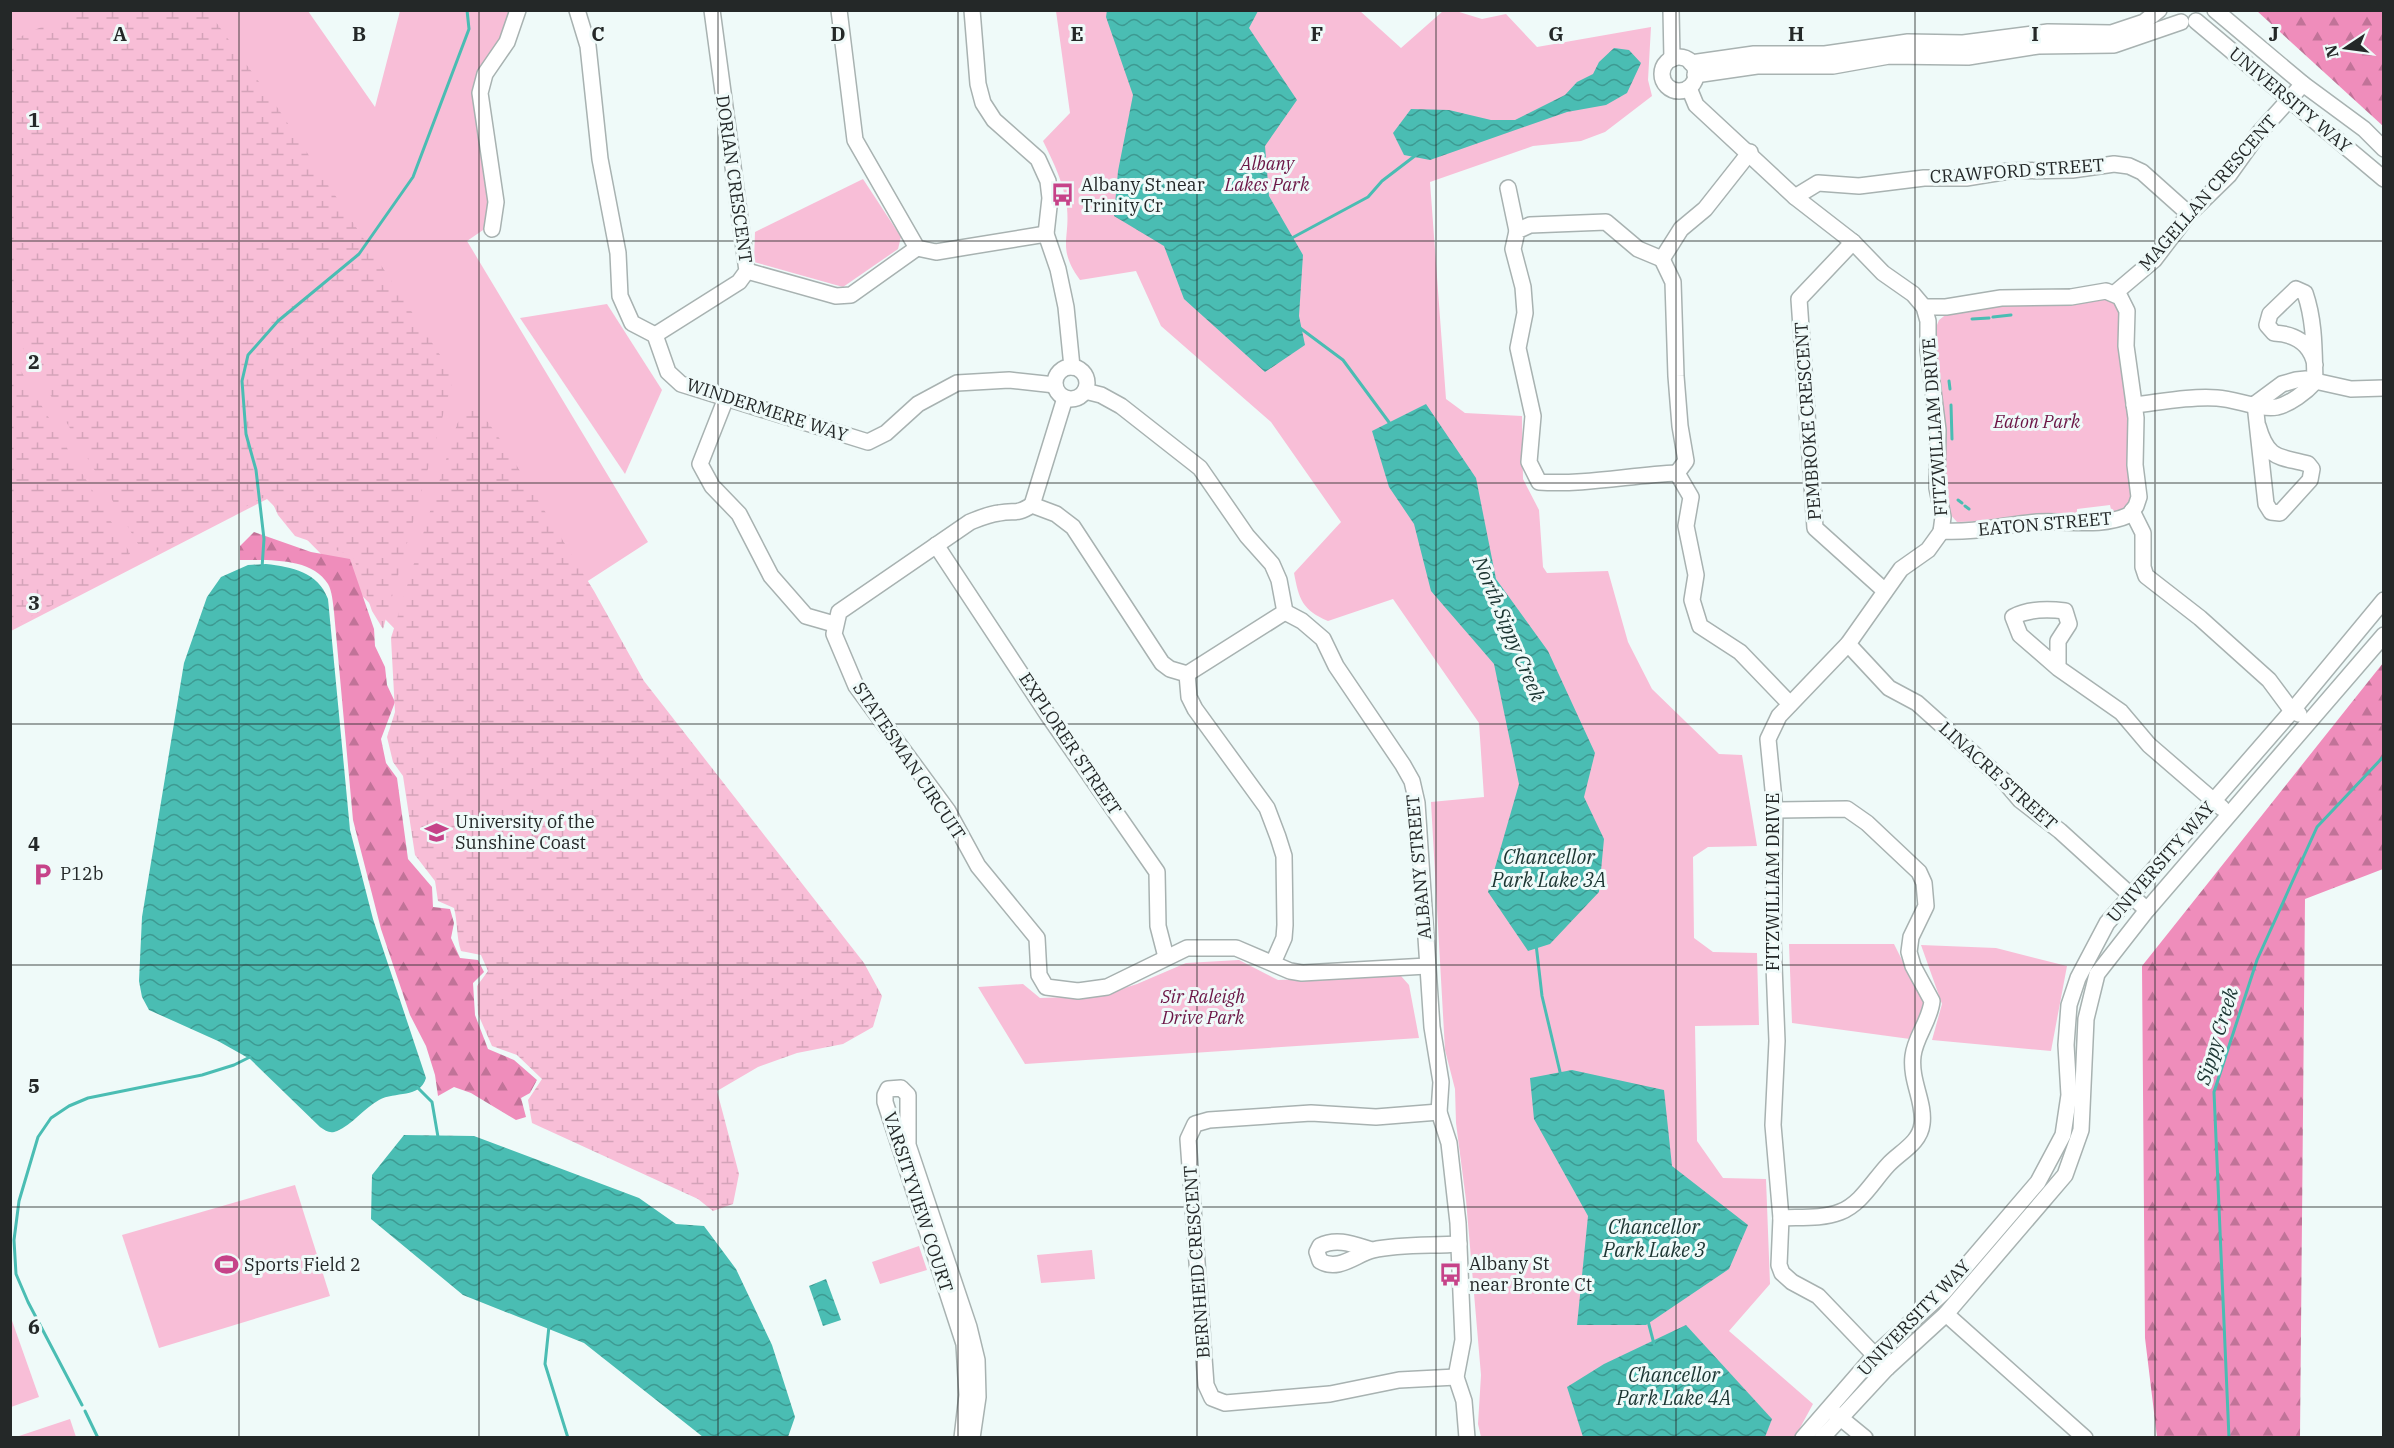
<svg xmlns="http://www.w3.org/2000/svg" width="2394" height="1448" viewBox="0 0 2394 1448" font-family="'IBM Plex Serif',serif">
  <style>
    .green { fill: #f8bed7 }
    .forest { fill: url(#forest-firs) }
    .wetland { fill: url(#wetland-marsh) }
    .water { fill: url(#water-waves) }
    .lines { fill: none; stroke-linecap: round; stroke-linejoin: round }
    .stream { stroke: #4abdb3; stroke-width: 3 }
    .minor-casing { stroke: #a8b2b1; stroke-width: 18 }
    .minor { stroke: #fff; stroke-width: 15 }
    .grid { fill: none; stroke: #242828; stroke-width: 1.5; stroke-opacity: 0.55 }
    .labels { text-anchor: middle; stroke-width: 6; stroke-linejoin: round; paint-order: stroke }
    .street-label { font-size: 18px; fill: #242828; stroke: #effaf9 }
    .park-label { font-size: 18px; font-style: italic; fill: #6b1646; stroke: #effaf9 }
    .poi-label { font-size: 18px; fill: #242828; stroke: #effaf9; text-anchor: start }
    .water-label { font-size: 20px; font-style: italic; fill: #1b3532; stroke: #effaf9 }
    .grid-label { font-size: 20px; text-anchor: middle; font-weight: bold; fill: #242828; stroke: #effaf9; stroke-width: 6; stroke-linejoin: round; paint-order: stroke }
  </style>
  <defs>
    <pattern id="forest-firs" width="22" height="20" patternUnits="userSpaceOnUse" patternTransform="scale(1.5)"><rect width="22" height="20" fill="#ef8dbb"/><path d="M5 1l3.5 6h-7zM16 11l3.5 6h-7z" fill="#c17398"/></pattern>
    <pattern id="wetland-marsh" width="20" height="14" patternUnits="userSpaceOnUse" patternTransform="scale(1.5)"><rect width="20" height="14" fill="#f8bed7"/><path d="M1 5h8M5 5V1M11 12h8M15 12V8" fill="none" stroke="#d4a3b9"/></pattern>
    <pattern id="water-waves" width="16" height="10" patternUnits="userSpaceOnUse" patternTransform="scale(1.5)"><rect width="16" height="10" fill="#4abdb3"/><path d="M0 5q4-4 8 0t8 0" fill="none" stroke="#3d9a92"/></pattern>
  </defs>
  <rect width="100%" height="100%" fill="#effaf9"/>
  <g class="green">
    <polygon points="11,11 308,11 375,107 400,11 512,11 504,37 484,64 490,199 486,228 467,241 648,542 441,676 267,499 11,631"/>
    <path d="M1056,11H1360L1401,48L1443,11H1456L1482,19L1506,14L1537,47L1651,27L1648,80L1652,96L1605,132L1581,141L1533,146L1430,182L1446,399L1465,413L1522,416L1523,479L1539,510L1543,567L1547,573L1608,571L1628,642L1652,689L1719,754L1742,755L1757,846L1708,847L1693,857L1694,938L1713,952L1757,953L1759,1025L1695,1026L1697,1141L1723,1178L1766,1179L1770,1284L1729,1331L1813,1404L1795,1437H1481L1478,1424L1481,1375L1466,1200L1456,1123L1455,1089L1445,1050L1431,802L1484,797L1479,723L1393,599L1328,621C1302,610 1299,599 1294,573L1341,522L1271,422L1161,326L1136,271L1080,280C1057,248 1070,240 1067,208C1064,184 1054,163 1043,141L1070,113Z"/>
    <polygon points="863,179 901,237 898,249 843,287 754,262 755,232"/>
    <polygon points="2105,297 2120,305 2133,494 2130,507 2112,514 2110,505 2077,509 2077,518 1957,522 1949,513 1945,491 1944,412 1934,349 1935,330 1939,320 1948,313 1982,306"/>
    <polygon points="607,304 662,390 625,474 520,318"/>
    <polygon points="1789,944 1894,944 1924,1004 1910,1039 1792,1023"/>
    <polygon points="1921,945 1996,948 2067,966 2051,1051 1932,1040 1942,1004"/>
    <polygon points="1239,960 1278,980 1401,976 1409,985 1419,1038 1025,1064 978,987 1023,984 1040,998 1099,996 1137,984 1186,963"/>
    <polygon points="295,1185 330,1296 159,1348 122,1235"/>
    <polygon points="919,1246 927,1270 880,1284 872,1262"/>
    <polygon points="1092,1250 1095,1279 1041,1283 1037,1255"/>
    <polygon points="10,1315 39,1397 11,1407 10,1407"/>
    <polygon points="70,1419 76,1437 16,1437"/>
  </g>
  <g class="forest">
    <polygon points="2257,11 2383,11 2383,126"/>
    <path d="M254,532L311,552L350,559L374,629L375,646L385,667L387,685L395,702L381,739L386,763L397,778L408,859L432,887L433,907L450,909L454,923L451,938L460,958L478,960L484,972L473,983L475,1015L488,1049L514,1060L537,1080L530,1093L521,1098L526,1117L516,1120L471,1093L454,1087L438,1096L435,1075L426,1046L410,1015L381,929L353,820L334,612C333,603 332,591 328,584C312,557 267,560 240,560V546Z"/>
    <polygon points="2383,663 2383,869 2305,899 2300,1437 2157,1437 2145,1338 2142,966"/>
  </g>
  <g class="wetland">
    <polygon points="78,10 208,11 277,107 448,367 452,383 383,629 372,611 353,556 295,536 278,515 269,495 155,552 141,549 11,328 11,41"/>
    <polygon points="10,353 130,553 123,568 11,627"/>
    <path d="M473,410L485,418L504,445L594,591L644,681L864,963L882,996L873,1027L843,1044L797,1053L758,1067L717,1091L739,1174L733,1204L713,1211L698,1199L532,1123L528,1100L542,1079L517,1055L492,1046L478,1014L477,986L488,971L481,955L461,951C456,936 458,923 454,908L438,901L435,881L415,855L403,776L393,762L387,737L395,712L391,638L457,424L464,412Z"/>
  </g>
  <g class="water">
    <polygon points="1107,10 1258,11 1249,28 1297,100 1265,146 1269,196 1303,255 1299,316 1305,345 1265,372 1184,299 1164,246 1114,216 1118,171 1133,95 1106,17"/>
    <polygon points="1614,48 1629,50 1641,63 1627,93 1606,105 1567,112 1430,160 1404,155 1393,133 1411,109 1449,110 1491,120 1515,120 1565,95 1577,82 1593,74 1599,62"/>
    <polygon points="1426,404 1476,478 1496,579 1548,651 1595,753 1584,797 1604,839 1599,892 1550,944 1528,951 1488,892 1519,784 1494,664 1431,591 1414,524 1389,487 1372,431"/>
    <path d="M266,564C292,567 318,572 328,599L350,830L373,919L426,1078C420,1099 395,1091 379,1100C364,1108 352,1125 337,1131C330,1134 326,1131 320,1127L250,1059L218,1041L149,1010L142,997L139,981L142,917L184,663L207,597L221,577L248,565Z"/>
    <polygon points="1572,1070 1664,1090 1672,1166 1748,1225 1729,1269 1646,1325 1577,1325 1588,1216 1534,1119 1530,1078"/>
    <polygon points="404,1135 474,1136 639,1198 676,1224 704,1226 736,1269 772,1345 795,1417 788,1437 703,1437 584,1343 463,1295 371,1219 372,1175"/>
    <polygon points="826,1279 841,1320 823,1326 809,1286"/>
    <polygon points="1686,1325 1772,1419 1765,1437 1583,1437 1567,1387 1604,1364"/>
  </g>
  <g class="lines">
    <g class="stream">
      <polyline points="1290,239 1368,197 1382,181 1416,155"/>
      <polyline points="1993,317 2011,315"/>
      <polyline points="1972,319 1989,318"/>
      <polyline points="1300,328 1343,360 1391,425"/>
      <polyline points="1949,381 1950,389"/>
      <polyline points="1951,405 1952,439"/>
      <polyline points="1958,500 1962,503"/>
      <polyline points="1965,506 1969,509"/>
      <polyline points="262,568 264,539 256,470 246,434 242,381 248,355 278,321 359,254 413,177 469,29 467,10"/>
      <polyline points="1536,944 1542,996 1561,1076"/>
      <polyline points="417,1087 432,1102 438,1137"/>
      <polyline points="1648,1321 1654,1344"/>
      <polyline points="549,1326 545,1364 568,1438"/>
      <polyline points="82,1405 28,1302 16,1274 14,1240 19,1201 38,1137 51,1118 69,1106 88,1098 202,1075 234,1065 250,1057"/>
      <polyline points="85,1411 98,1438"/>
      <polyline points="2229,1438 2214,1092 2257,960 2317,827 2384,756"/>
    </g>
    <defs>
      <g id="minor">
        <polyline points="577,10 588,46 600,159 618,253 620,296 632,323 655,335 668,372 681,384 868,442 886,433 918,404 957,383 1009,380 1055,385"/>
        <polyline points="839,10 855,140 917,248 936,252 1046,234"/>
        <polyline points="972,10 978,84 983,103 994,120 1038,159 1048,181 1050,198 1046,234 1058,269 1066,307 1072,367"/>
        <polyline points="1671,10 1672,59"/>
        <polyline points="2215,10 2303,84 2364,129 2384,149"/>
        <polyline points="2196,21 2384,179"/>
        <circle cx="1679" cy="74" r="17"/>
        <polyline points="1691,63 1754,54 1825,54 1908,42 1963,43 2048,32 2111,33 2144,22 2159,10"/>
        <polyline points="1695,75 1757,66 1833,66 1889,56 1968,57 2038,46 2114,45 2181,22"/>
        <polyline points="1689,88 1696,105 1795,197 1853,242 1883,273 1913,294 1924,307 1928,321 1928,350 1938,430 1937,488 1943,517 1941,532 1928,550 1901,569 1848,644 1779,716 1768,739 1775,810 1773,940 1777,1041 1773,1125 1781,1218 1779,1265 1782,1273 1792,1282 1818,1296 1887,1368"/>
        <polyline points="1508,188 1517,231"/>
        <polyline points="1795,197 1818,183 1859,186 1924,178 1966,178 2009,171 2072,170 2114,164 2129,166 2142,172 2189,214"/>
        <polyline points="492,229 496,202 480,93 485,74 507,42 518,10"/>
        <polyline points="1853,242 1799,299 1815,528 1885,591"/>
        <path d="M1662,259L1638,249L1606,222L1530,225L1517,231L1513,249L1523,287L1525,313L1518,348L1533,416L1529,462L1539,482C1585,485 1631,475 1677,473"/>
        <polyline points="1662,259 1673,282 1676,376 1680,426 1686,461 1677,473"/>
        <polyline points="1662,259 1681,229 1705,209 1750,152"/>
        <polyline points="747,271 836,296 851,295 917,248"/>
        <polyline points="2115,293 2154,260 2189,214 2229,175 2259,133 2303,84"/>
        <path d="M1924,307H1946L2001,298L2071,297L2106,291L2120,297L2127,311L2126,346L2136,418L2135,465L2139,497L2136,506L2129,515C2100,528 2067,520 2037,522C2004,525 1975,533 1941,531"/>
        <polyline points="655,335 739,282 747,271 712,10"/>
        <circle cx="1071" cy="383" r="16"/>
        <polyline points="1085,391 1101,395 1121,406 1200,468 1247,536 1272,564 1279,580 1285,612 1302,621 1323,639 1336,666 1403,765 1412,781 1417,803 1432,1027 1441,1082 1439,1112 1449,1143 1458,1223 1463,1340 1456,1377 1464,1401 1467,1438"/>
        <polyline points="726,398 700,464 712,486 739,514 771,576 806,616 834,624"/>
        <path d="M2255,404L2266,504L2271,512L2280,513L2310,480L2312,469L2308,464C2280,456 2268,461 2258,426"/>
        <polyline points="2255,404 2282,384 2296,380 2306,379 2351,389 2384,388"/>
        <path d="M2134,405C2161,402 2190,396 2217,398C2236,399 2260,410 2277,407C2290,404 2306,392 2315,382C2314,352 2315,322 2305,293L2296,289L2270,314L2267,325L2274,333C2295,334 2311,343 2315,365"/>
        <polyline points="1677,473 1691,497 1686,526 1696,575 1692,600 1700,626 1740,652 1790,704"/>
        <polyline points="1032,505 1065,398"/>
        <polyline points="2132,511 2143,533 2143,567 2146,576 2200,618 2269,680 2292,711 2299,714"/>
        <polyline points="936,545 1048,715 1157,872 1158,926 1166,957"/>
        <polyline points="1848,644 1889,688 1917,703 2003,780 2020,800 2060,831 2147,910"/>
        <path d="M2058,668V641L2069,624L2065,611C2049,609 2028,609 2013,617L2020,635L2058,668L2121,712L2149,745L2222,808"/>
        <polyline points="1187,674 1285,612"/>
        <path d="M1775,810L1847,809L1867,823L1919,872L1924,883L1926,906L1911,937L1909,952L1913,966L1932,1001C1930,1021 1915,1037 1913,1056C1910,1081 1925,1102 1922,1124C1920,1143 1900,1152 1888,1165C1873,1181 1861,1204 1840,1212C1822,1219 1800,1217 1781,1218"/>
        <path d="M1273,963L1284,938L1285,925L1284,856L1278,837L1267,808L1195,709L1189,697L1187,674L1170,669L1162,663L1073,527L1056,514L1032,505C1016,515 1016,510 999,513C989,514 980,518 970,522L839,612L834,634L856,686L948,811L978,866L1037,938L1039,975L1046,987L1078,991L1107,987L1187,948H1236L1290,971L1302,973L1427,966"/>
        <polyline points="1439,1112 1376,1117 1311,1113 1209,1120 1195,1124 1188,1139 1206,1385 1212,1398 1225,1403 1330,1394 1399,1380 1456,1377"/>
        <path d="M1372,1250C1355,1245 1337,1237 1320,1246L1317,1252L1320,1261C1339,1272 1356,1254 1373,1250C1400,1244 1432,1246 1459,1244"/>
        <polyline points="1946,1314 2085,1438"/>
        <polyline points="1832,1411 1865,1438"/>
        <polyline points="962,1438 967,1395 964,1344 885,1102 885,1095 888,1089 901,1088 908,1095 908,1145 969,1327 977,1360 978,1397 972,1438"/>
        <polyline points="1803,1438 1875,1355 1943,1293 2038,1182 2063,1135 2069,1095 2066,1045 2069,1005 2078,978 2107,923 2292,711 2384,600"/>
        <polyline points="1822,1438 1887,1368 1946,1314 2065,1175 2081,1130 2086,1019 2097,974 2147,910 2384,635"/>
      </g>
    </defs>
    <use href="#minor" class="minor-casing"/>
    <use href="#minor" class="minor"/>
  </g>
  <path class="grid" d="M239,10V1438M479,10V1438M718,10V1438M958,10V1438M1197,10V1438M1436,10V1438M1676,10V1438M1915,10V1438M2155,10V1438M10,241H2384M10,483H2384M10,724H2384M10,965H2384M10,1207H2384"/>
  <defs>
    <symbol id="bus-bare" viewBox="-9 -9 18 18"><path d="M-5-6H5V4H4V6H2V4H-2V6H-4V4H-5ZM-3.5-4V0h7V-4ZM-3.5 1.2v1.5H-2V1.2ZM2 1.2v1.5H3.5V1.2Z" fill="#c64389" stroke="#effaf9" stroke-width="2.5" paint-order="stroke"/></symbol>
    <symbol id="university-bare" viewBox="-9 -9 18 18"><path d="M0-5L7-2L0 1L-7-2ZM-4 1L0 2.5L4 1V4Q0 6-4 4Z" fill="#c64389" stroke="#effaf9" stroke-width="2.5" paint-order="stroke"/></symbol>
    <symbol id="parking-bare" viewBox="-9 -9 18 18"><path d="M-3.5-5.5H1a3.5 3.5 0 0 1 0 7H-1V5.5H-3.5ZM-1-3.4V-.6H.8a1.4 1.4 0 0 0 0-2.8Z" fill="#c64389" stroke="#effaf9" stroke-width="2.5" paint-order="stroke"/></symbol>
    <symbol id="stadium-bare" viewBox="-9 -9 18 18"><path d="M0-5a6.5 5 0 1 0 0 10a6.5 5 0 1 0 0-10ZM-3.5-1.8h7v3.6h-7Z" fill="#c64389" stroke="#effaf9" stroke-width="2.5" paint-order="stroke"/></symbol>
  </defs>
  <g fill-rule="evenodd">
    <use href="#bus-bare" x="1046" y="178" width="33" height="33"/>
    <use href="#university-bare" x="420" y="816" width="33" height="33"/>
    <use href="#parking-bare" x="26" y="858" width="33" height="33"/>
    <use href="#stadium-bare" x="210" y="1248" width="33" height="33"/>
    <use href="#bus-bare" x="1434" y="1258" width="33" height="33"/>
  </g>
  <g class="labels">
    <g class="street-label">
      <text transform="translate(2290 100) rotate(40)" y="6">UNIVERSITY WAY</text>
      <text transform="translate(2017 171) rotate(-4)" y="6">CRAWFORD STREET</text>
      <text transform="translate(734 179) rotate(82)" y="6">DORIAN CRESCENT</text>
      <text transform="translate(2208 193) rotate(-49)" y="6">MAGELLAN CRESCENT</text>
      <text transform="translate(767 410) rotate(18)" y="6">WINDERMERE WAY</text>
      <text transform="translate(1808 421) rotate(-94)" y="6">PEMBROKE CRESCENT</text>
      <text transform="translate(1935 427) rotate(-94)" y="6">FITZWILLIAM DRIVE</text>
      <text transform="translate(2045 524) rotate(-5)" y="6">EATON STREET</text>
      <text transform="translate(1070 744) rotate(56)" y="6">EXPLORER STREET</text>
      <text transform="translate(909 761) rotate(56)" y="6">STATESMAN CIRCUIT</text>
      <text transform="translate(1998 776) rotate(42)" y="6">LINACRE STREET</text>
      <text transform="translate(2161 862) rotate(-49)" y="6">UNIVERSITY WAY</text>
      <text transform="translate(1419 867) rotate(-95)" y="6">ALBANY STREET</text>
      <text transform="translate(1773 882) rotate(-90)" y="6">FITZWILLIAM DRIVE</text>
      <text transform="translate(918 1202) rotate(72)" y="6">VARSITYVIEW COURT</text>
      <text transform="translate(1197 1262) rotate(-94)" y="6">BERNHEID CRESCENT</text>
      <text transform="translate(1914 1318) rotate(-46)" y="6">UNIVERSITY WAY</text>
    </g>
    <g class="park-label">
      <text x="1267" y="170">Albany<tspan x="1267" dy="21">Lakes Park</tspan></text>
      <text x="2037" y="428">Eaton Park</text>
      <text x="1203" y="1003">Sir Raleigh<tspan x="1203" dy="21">Drive Park</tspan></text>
    </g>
    <g class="poi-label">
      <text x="1081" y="191">Albany St near<tspan x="1081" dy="21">Trinity Cr</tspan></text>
      <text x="455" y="828">University of the<tspan x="455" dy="21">Sunshine Coast</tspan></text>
      <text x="60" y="880">P12b</text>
      <text x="1469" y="1270">Albany St<tspan x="1469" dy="21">near Bronte Ct</tspan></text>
      <text x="244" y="1271">Sports Field 2</text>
    </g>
    <g class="water-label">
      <text transform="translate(1509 629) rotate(67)" y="7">North Sippy Creek</text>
      <text x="1549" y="864">Chancellor<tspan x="1549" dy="23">Park Lake 3A</tspan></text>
      <text transform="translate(2217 1036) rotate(-73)" y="7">Sippy Creek</text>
      <text x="1654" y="1234">Chancellor<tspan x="1654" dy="23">Park Lake 3</tspan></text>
      <text x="1674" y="1382">Chancellor<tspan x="1674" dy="23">Park Lake 4A</tspan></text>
    </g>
  </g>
  <g class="grid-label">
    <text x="120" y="41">A</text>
    <text x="359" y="41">B</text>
    <text x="598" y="41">C</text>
    <text x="838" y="41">D</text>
    <text x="1077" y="41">E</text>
    <text x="1317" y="41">F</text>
    <text x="1556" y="41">G</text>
    <text x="1796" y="41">H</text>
    <text x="2035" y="41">I</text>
    <text x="2274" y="41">J</text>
    <text x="34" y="127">1</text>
    <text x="34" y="369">2</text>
    <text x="34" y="610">3</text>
    <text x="34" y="851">4</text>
    <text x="34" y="1093">5</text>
    <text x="34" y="1334">6</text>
  </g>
  <rect width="2394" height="1448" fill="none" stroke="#242828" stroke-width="24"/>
  <g transform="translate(2346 48) rotate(257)" stroke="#effaf9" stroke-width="4.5" paint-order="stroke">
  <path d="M0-4.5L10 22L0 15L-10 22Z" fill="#242828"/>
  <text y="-9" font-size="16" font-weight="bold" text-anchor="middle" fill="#242828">N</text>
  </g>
</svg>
